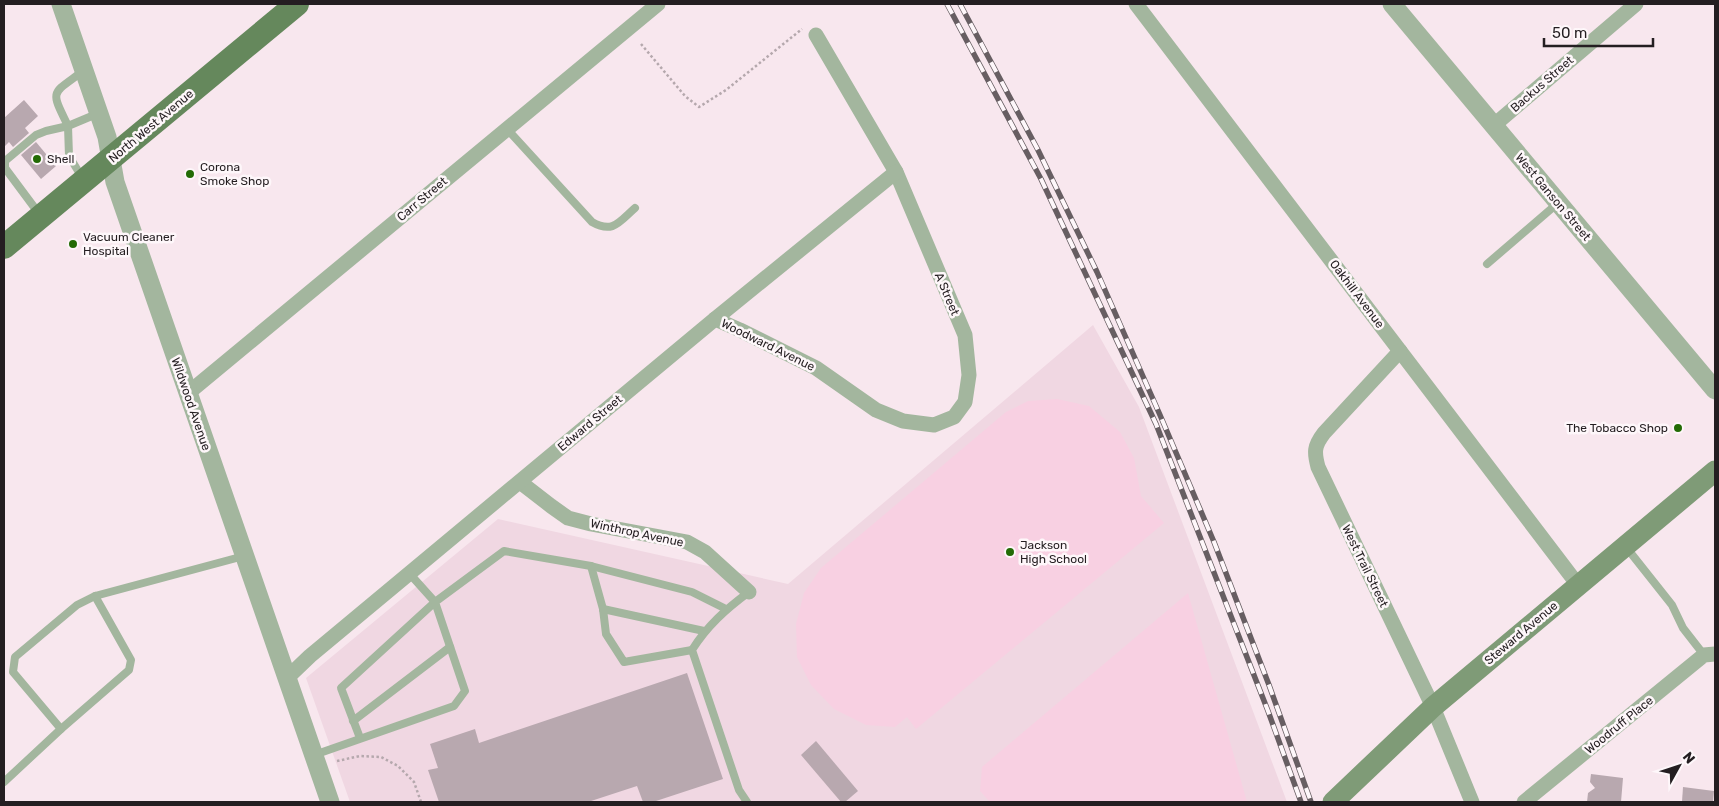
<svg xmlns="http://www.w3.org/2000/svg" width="1719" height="806" viewBox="0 0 1719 806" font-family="Rubik,sans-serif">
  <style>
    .built { fill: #f0d7e2 }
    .green { fill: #f8d0e2 }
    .building { fill: #b8a8af }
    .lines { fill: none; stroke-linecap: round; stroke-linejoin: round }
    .path { stroke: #b5a8ad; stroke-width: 2.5; stroke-dasharray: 2.5 2.5; stroke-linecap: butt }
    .service { stroke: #a3b69e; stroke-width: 8 }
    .minor { stroke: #a3b69e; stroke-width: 15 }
    .tertiary { stroke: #a3b69e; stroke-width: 19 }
    .secondary { stroke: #7f9b77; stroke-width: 21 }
    .primary { stroke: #65885c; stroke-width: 24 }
    .rail-casing { stroke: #675e62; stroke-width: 5.5 }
    .rail { stroke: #fef7fa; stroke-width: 4; stroke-dasharray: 11; stroke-linecap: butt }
    .poi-dot { fill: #236b05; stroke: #fef7fa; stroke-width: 2 }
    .labels { text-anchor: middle; stroke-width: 5; stroke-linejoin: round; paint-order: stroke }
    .street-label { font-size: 12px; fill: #241e21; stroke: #fef7fa }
    .poi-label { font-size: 12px; fill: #241e21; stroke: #fef7fa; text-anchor: start }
  </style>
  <rect width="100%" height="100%" fill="#f8e7ee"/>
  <polygon class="built" points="1093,325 1139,407 1287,802 350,802 306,678 498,519 788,584"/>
  <g class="green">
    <polygon points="1057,399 1089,406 1120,432 1134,458 1141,496 1164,523 916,729 907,717 895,727 866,725 834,709 811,685 797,657 796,624 804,593 821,568 1006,412 1028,401"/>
    <polygon points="1188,593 1247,802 990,802 980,791 982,767"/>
  </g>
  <g class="building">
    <polygon points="24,100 38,116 25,128 29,133 13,147 9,142 4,147 4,118"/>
    <polygon points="36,142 56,166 41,179 21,155"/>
    <polygon points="687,673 723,779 653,802 643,802 637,786 588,802 439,802 428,770 438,768 430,744 475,729 479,743"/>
    <polygon points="816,741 858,791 845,802 841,802 801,755"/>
    <polygon points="1591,774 1623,778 1621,802 1587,802 1588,793 1595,788 1590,782"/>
    <polygon points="1683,787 1714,791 1713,802 1682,802"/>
  </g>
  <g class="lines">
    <g class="path">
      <polyline points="641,44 685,96 699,107 726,90 802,29"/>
      <polyline points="337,761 360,756 381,757 398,766 414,782 421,802"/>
    </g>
    <g class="service">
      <path d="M83,71C51,95 50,89 68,126L99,113"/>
      <path d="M507,129L592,222C613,234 619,222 635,208"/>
      <polyline points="40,215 5,168 5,161 36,135 46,131 68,126 69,156 83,179"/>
      <polyline points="1487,264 1558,203"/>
      <polyline points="1626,547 1672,605 1683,628 1704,655"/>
      <polyline points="591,566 603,609 606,634 624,662 692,650"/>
      <polyline points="603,609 704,631"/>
      <polyline points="353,721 450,647"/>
      <polyline points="61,729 13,672 15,657 77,605 95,596"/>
      <polyline points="360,738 341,688 435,602 409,573"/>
      <polyline points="314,755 454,706 465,691 435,602 504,551 591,566 692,592 726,609"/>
      <polyline points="4,782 61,729 129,670 131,660 95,596 244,556"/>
      <path d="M747,802L739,790L692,650C707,626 726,609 749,592"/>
    </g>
    <g class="minor">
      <polyline points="1136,4 1578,585"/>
      <polyline points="1493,126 1636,4"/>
      <polyline points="715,319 740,330 816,368 876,410 903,421 934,425 954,417 965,402 969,375 965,335 896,172 816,35"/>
      <path d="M1400,351L1324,433C1314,446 1314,452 1318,467L1433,707L1472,802"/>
      <polyline points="187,394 658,4"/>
      <polyline points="520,482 551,506 568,518 591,524 687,542 705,552 749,592"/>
      <polyline points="287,678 310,656 715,319 896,172"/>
      <polyline points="1524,802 1704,655 1715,654"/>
    </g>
    <g class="tertiary">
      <polyline points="61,4 107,137 115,182 330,802"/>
      <polyline points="1392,4 1715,390"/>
    </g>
    <polyline class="secondary" points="1333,802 1433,707 1715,471"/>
    <polyline class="primary" points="4,247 297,4"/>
    <defs>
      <g id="rail">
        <polyline points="947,4 1041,179 1156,424 1268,711 1301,802"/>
        <polyline points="960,4 1038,150 1097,272 1160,415 1214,542 1269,685 1311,802"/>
      </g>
    </defs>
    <use href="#rail" class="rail-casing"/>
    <use href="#rail" class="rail"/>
  </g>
  <g class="poi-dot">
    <circle cx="37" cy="159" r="5"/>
    <circle cx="190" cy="174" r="5"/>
    <circle cx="73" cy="244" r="5"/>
    <circle cx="1678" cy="428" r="5"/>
    <circle cx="1010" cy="552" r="5"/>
  </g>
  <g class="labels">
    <g class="street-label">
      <text transform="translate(1542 84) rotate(-41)" y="4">Backus Street</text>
      <text transform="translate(151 126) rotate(-40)" y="4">North West Avenue</text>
      <text transform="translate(1553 197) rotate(50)" y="4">West Ganson Street</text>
      <text transform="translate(422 199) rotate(-40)" y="4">Carr Street</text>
      <text transform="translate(947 294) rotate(67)" y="4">A Street</text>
      <text transform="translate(1357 294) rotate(53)" y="4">Oakhill Avenue</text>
      <text transform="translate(768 345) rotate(26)" y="4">Woodward Avenue</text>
      <text transform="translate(191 404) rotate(71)" y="4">Wildwood Avenue</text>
      <text transform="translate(590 423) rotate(-40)" y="4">Edward Street</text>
      <text transform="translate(637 533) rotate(12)" y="4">Winthrop Avenue</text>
      <text transform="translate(1365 566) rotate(64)" y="4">West Trail Street</text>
      <text transform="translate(1521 633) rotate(-40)" y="4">Steward Avenue</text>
      <text transform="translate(1619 725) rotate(-39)" y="4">Woodruff Place</text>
    </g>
    <g class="poi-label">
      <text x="47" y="163">Shell</text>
      <text x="200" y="171">Corona<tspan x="200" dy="14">Smoke Shop</tspan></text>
      <text x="83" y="241">Vacuum Cleaner<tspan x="83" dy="14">Hospital</tspan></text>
      <text x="1668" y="432" text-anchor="end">The Tobacco Shop</text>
      <text x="1020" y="549">Jackson<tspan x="1020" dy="14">High School</tspan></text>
    </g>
  </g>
  <rect width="1719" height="806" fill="none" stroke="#241e21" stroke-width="10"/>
  <g transform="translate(1679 766) rotate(50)" stroke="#fef7fa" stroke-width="4" paint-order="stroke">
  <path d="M0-4L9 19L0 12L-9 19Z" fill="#241e21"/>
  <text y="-8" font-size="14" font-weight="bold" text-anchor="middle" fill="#241e21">N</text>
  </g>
  <path d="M1544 38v8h109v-8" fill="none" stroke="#241e21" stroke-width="2.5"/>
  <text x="1552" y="38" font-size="15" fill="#241e21" stroke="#fef7fa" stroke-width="4" paint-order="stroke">50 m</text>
</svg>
